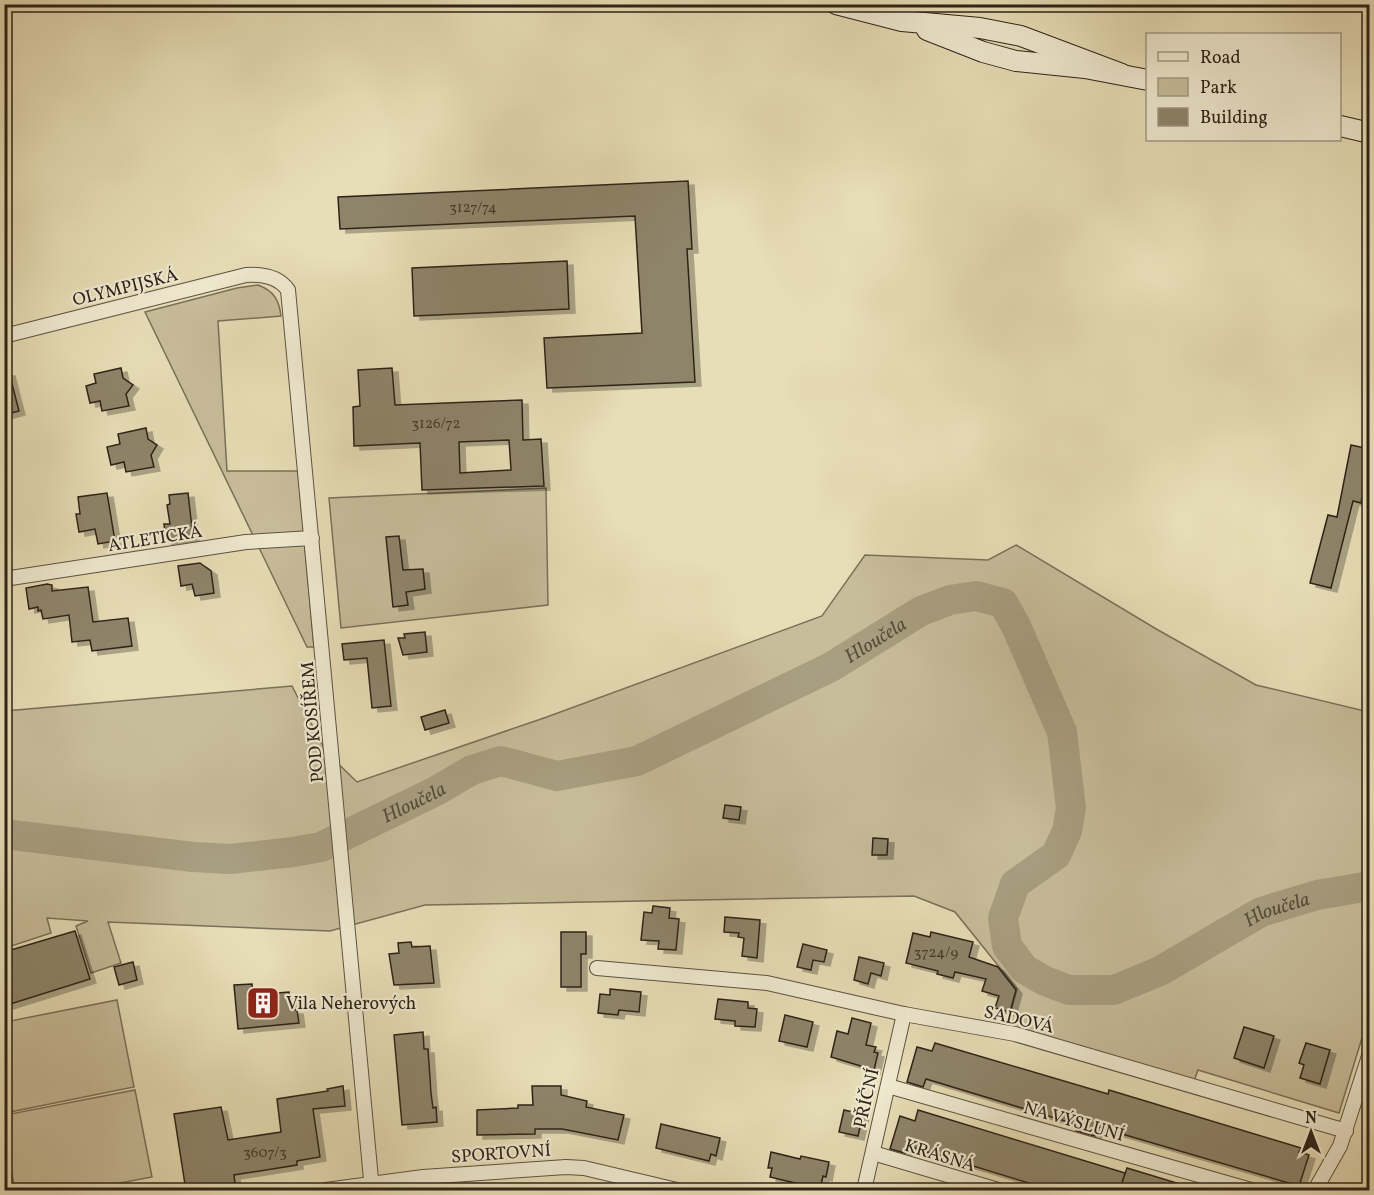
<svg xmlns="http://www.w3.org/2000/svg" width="1374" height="1195" viewBox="0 0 1374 1195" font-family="Vollkorn,serif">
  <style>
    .green { fill: #c8bd9b; stroke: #7b705a; stroke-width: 1.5 }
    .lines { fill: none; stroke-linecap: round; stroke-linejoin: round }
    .river { stroke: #a89e80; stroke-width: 30 }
    .building { fill: #8e846a; stroke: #2e2318; stroke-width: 1.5; fill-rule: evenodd; filter: url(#shadow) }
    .street-casing { stroke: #5c5240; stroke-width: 16 }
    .secondary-casing { stroke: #2e2318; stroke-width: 22 }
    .street { stroke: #efe9d0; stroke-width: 14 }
    .secondary { stroke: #efe9d0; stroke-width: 20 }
    .labels { text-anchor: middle; stroke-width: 4.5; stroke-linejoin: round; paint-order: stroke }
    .number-label { font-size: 15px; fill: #463b2c }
    .street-label { font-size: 18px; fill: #2e2318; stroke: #efe9d0 }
    .poi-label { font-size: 18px; fill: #2e2318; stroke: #efe9d0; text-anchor: start }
    .water-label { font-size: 20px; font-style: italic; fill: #594e3c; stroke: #efe9d0 }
  </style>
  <defs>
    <filter id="shadow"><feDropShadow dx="6" dy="4" stdDeviation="0" flood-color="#0004"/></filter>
  </defs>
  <rect width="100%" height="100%" fill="#e7ddb6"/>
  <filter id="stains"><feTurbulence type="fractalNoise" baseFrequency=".00333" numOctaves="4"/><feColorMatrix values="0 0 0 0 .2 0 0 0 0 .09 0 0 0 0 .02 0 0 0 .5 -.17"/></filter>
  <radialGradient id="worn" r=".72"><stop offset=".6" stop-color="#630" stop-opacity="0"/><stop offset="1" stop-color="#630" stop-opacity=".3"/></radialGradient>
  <g class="green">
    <path d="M258,285C274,291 279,300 281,316L218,321L227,471H298L314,647H307L145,312L237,288Z"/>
    <polygon points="546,488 548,605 341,628 329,498"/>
    <polygon points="1016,545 1158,630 1256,685 1369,712 1369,1015 1339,1113 1198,1070 1194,1081 1007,1026 1017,989 955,912 914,896 425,905 330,931 108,922 121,963 91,973 76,926 88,921 47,918 51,933 5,948 5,711 292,686 326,752 357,782 544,718 822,616 865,555 988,560"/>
    <polygon points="117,1000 134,1087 5,1113 5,1022"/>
    <polygon points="135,1090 152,1177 83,1190 15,1190 5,1136 5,1115"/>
  </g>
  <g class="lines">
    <path class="river" id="s1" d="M4,834L193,857L230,859L293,852L321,847L436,791L472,770L501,761L557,776L637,761L831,667L921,611L950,600L976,596L1003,603L1016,626L1062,732L1071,808L1067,831L1056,855L1015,884L1003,918L1007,946L1024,969L1045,981L1069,990H1114L1160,971L1261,912L1317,895L1370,886"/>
  </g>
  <g class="building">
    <polygon points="688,181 692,249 687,249 695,382 547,388 544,338 642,333 635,216 340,229 338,197"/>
    <polygon points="567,261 569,309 414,316 412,268"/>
    <polygon points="121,368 123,378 133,385 126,394 129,406 102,411 100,401 90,403 86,386 96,383 94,374"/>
    <path d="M392,368L395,405L522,400L523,440L541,439L544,486L422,490L420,443L354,446L353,407L360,406L358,370ZM509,440L511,470L460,473L459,442Z"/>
    <polygon points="4,372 9,372 19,411 4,415"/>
    <polygon points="146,428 148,439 157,445 151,455 154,467 126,472 124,462 111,465 107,447 120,444 118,434"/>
    <polygon points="1351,445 1370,449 1370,457 1361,503 1353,501 1331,588 1310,583 1328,515 1337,517"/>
    <polygon points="107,493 115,541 98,544 95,529 79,532 76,514 80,514 78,497"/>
    <polygon points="188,493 193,537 166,541 164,524 170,524 167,505 170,504 169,495"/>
    <polygon points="399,536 403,570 423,569 425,589 406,592 408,605 393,607 386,537"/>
    <polygon points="200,563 211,571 214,593 195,596 192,584 181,586 178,566"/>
    <polygon points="47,584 52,585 52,591 88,587 93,622 128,618 132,646 92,651 90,640 72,642 69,615 43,619 41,610 38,611 38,607 29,609 26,588"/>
    <polygon points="425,632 427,652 403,655 398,638 405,638 404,634"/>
    <polygon points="384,640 391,706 372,708 367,658 344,660 342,644"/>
    <polygon points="445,710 449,723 425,730 421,717"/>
    <polygon points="725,805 741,807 739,820 723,818"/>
    <polygon points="873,838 888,839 887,855 872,855"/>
    <polygon points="653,906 670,908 669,918 679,919 676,950 658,949 659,941 641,940 644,912 652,913"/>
    <polygon points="725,917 760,920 757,958 742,956 744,938 738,937 739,933 724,932"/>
    <polygon points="75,931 90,979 4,1006 4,952"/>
    <polygon points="561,932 586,932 586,954 581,954 581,987 561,987"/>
    <polygon points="931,932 973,942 969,957 998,967 1016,990 1010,1012 995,1008 999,996 982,991 986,979 955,972 953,978 937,974 938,971 906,963 913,933 930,937"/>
    <polygon points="411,942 412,947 430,946 434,983 394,985 389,954 399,953 398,943"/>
    <polygon points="803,944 827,950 824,962 813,960 811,970 797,967"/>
    <polygon points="859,957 884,963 881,976 871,973 868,984 854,980"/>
    <polygon points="133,962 137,980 119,985 114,967"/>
    <polygon points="252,984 253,995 289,992 291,1010 297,1010 299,1023 238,1029 234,985"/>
    <polygon points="610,989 641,992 639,1012 619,1010 618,1015 598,1013 600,994 610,995"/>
    <polygon points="718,999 748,1002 748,1008 757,1009 755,1027 735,1026 735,1021 715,1019"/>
    <polygon points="785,1015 813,1022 807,1047 779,1041"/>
    <polygon points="852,1018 871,1023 866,1045 876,1047 874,1052 878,1053 874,1070 831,1057 837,1031 848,1034"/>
    <polygon points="1244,1027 1274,1036 1264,1068 1234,1058"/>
    <polygon points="423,1032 424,1049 428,1049 431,1093 433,1108 436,1107 437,1122 402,1125 394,1035"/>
    <polygon points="935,1043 1108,1094 1109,1090 1301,1148 1299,1152 1309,1155 1299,1186 1098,1127 1095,1136 1076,1131 1078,1125 926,1079 923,1087 907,1082 917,1047 932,1051"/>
    <polygon points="1306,1043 1330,1050 1320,1084 1300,1078 1304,1065 1299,1063"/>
    <polygon points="343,1086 345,1106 313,1109 320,1157 297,1161 297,1165 234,1175 235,1183 186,1191 174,1114 221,1107 228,1140 281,1132 277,1099 328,1091 327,1089"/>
    <polygon points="532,1086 561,1086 561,1095 587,1101 586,1107 624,1115 618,1140 562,1129 535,1129 535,1134 477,1135 477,1110 518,1108 518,1105 533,1105"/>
    <polygon points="844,1110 863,1114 858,1136 839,1132"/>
    <polygon points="918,1110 1125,1173 1122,1183 1127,1168 1190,1187 1190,1191 1143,1191 1122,1184 1120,1191 1055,1191 908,1146 905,1153 890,1149 900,1116 915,1121"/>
    <polygon points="661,1124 720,1138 716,1156 711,1154 709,1161 656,1148"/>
    <polygon points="771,1152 800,1159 801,1156 829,1162 826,1177 823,1176 820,1189 770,1177 772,1168 768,1168"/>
  </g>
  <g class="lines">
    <defs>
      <g id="street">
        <path d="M4,336L246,275C262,274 278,276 288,290L372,1190"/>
        <polyline points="4,579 246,542 312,538"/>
        <polyline points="597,968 767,983 904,1014 1015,1034 1346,1131"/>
        <polyline points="888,1086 1251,1190"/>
        <polyline points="873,1153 998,1190"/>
        <polyline points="326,1190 423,1177 566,1167 584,1168 677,1190"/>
        <polyline points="864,1190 904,1014"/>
        <polyline points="1315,1190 1340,1146 1370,1053"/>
      </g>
      <g id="secondary">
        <polyline points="836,4 902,21 980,28 1021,36 1122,74"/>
        <polyline points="927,30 983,52 1016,61 1085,68 1148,80"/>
        <polyline points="1340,126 1370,133"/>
      </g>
    </defs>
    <use href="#street" class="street-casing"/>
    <use href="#secondary" class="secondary-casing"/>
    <use href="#street" class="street"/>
    <use href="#secondary" class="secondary"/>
  </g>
  <defs>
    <symbol id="building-square" viewBox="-11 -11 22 22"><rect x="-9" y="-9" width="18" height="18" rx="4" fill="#8f2418" stroke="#efe9d0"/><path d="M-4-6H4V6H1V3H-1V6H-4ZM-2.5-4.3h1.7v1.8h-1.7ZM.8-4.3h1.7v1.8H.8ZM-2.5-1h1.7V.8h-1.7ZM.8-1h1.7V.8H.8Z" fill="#fff"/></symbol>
  </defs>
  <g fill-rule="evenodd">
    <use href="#building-square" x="244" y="984" width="38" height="38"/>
  </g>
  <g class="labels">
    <g class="number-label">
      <text x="473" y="212">3127/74</text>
      <text x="436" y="428">3126/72</text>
      <text x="936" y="957">3724/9</text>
      <text x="265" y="1157">3607/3</text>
    </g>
    <g class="street-label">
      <text transform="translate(125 287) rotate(-14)" y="6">OLYMPIJSKÁ</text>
      <text transform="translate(155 538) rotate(-9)" y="6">ATLETICKÁ</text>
      <text transform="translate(312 722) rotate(-95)" y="6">POD KOSÍŘEM</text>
      <text transform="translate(1019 1019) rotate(13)" y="6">SADOVÁ</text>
      <text transform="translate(866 1098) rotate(-77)" y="6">PŘÍČNÍ</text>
      <text transform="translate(1074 1121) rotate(16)" y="6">NA VÝSLUNÍ</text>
      <text transform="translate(501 1153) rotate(-4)" y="6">SPORTOVNÍ</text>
      <text transform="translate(940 1155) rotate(17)" y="6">KRÁSNÁ</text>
    </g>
    <g class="poi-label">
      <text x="286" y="1009">Vila Neherových</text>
    </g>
    <g class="water-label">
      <text dy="7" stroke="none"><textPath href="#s1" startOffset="926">Hloučela</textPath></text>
      <text dy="7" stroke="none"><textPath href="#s1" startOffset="422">Hloučela</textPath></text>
      <text dy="7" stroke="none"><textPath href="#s1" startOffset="1754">Hloučela</textPath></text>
    </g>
  </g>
  <rect width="1374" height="1195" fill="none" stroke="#e7ddb6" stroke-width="24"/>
  <rect x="6" y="6" width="1362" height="1183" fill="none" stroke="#2e2318" stroke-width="3"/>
  <rect x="12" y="12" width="1350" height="1171" fill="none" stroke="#2e2318" stroke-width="1.5"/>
  <rect x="1146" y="33" width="195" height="108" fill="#efe9d0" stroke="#a29a86" stroke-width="1.5"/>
  <rect x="1158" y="52" width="30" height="9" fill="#efe9d0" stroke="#a29a86" stroke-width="1.5"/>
  <text x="1200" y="63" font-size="18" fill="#2e2318">Road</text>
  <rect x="1158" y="78" width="30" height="18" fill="#c8bd9b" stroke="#a29a86" stroke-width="1.5"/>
  <text x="1200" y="93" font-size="18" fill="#2e2318">Park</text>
  <rect x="1158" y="108" width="30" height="18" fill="#8e846a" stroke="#a29a86" stroke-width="1.5"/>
  <text x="1200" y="123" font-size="18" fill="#2e2318">Building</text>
  <g transform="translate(1311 1132)" stroke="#efe9d0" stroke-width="4.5" paint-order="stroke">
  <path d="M0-4.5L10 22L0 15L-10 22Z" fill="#2e2318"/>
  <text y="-9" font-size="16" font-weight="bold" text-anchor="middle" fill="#2e2318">N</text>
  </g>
  <rect width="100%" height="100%" filter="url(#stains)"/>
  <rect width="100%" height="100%" fill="url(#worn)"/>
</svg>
